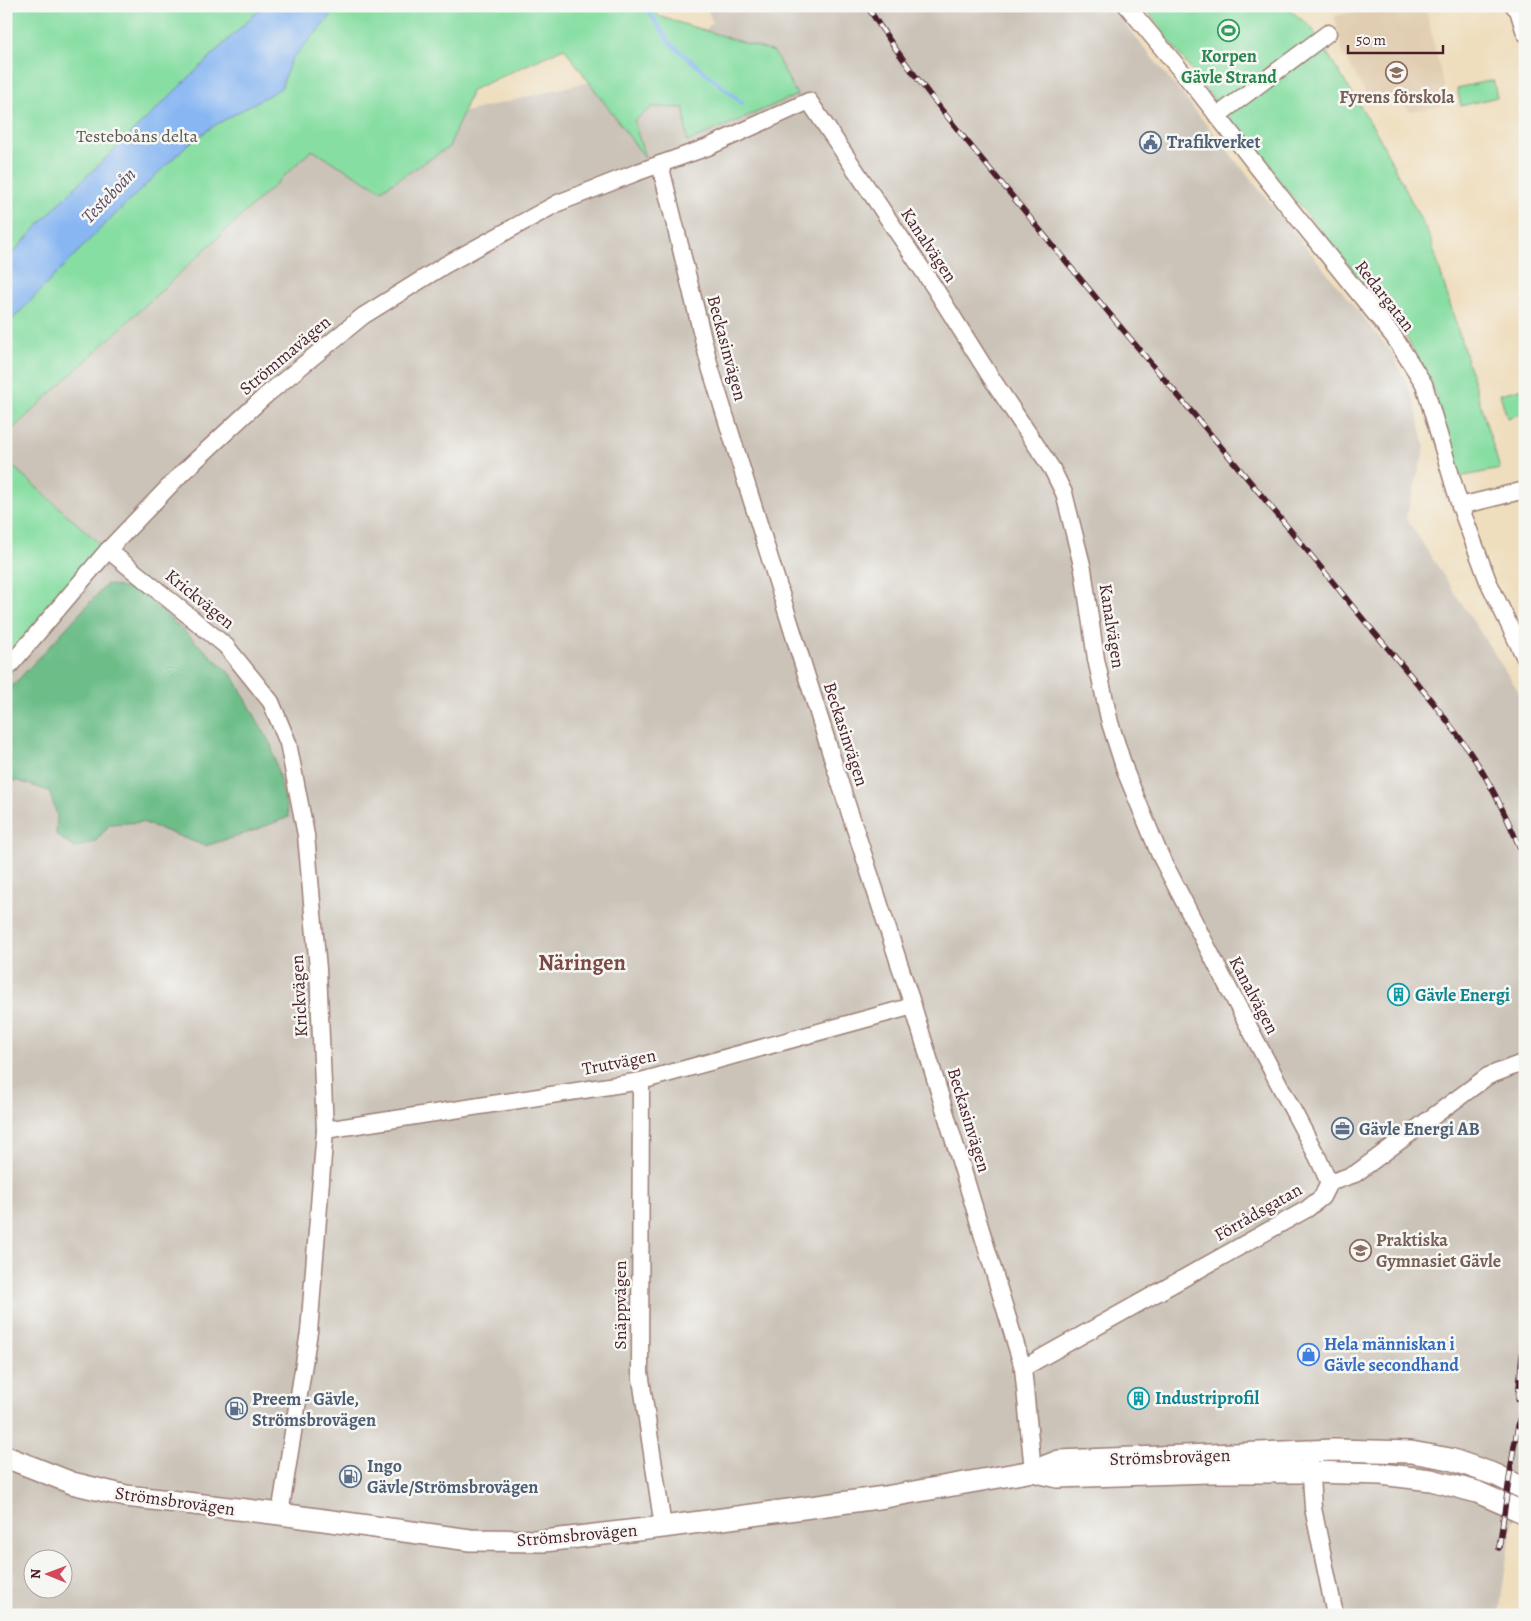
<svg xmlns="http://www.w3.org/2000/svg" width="1531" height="1621" viewBox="0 0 1531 1621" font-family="Alegreya,serif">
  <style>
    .built { fill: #e1cdb1 }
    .industrial { fill: #cbc3b8; fill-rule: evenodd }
    .green { fill: #87dea3; stroke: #687e67 }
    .forest { fill: #6dbd89; stroke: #5c6e5a }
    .water { fill: #87b6f2; stroke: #686a8e }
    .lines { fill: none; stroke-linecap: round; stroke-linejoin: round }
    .stream { stroke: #87b6f2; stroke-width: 4 }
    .minor-casing { stroke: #9c7e74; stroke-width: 19 }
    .major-casing { stroke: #9c7e74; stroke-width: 24 }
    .minor { stroke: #fff; stroke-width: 16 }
    .major { stroke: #fff; stroke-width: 21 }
    .rail-casing { stroke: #4a1f2b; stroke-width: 5.5 }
    .rail { stroke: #f6f6f2; stroke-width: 4; stroke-dasharray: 11; stroke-linecap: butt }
    .labels { text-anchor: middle; stroke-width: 5; stroke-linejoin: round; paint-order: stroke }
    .leisure-label { font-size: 18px; font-weight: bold; fill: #27864d; stroke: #f6f6f2 }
    .education-label { font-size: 18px; font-weight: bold; fill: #785e54; stroke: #f6f6f2 }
    .park-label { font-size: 18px; fill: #5c584f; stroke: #f6f6f2 }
    .service-label { font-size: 18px; font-weight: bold; fill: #4e5e75; stroke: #f6f6f2; text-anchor: start }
    .street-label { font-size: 18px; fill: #4a1f2b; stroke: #f6f6f2 }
    .culture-label { font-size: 18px; font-weight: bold; fill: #0d838f; stroke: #f6f6f2; text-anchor: start }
    .shop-label { font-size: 18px; font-weight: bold; fill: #366cbe; stroke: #f6f6f2; text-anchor: start }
    .water-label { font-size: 19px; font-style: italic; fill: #5c4c67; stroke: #f6f6f2 }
    .district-label { font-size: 22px; font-weight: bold; fill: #7b4a46; stroke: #f6f6f2 }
  </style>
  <rect width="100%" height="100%" fill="#f6f6f2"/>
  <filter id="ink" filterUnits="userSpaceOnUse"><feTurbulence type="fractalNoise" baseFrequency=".02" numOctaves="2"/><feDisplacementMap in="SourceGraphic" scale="10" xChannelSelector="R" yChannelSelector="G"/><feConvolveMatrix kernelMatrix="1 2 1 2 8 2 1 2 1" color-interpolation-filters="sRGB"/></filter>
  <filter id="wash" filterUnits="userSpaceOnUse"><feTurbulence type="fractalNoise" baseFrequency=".0096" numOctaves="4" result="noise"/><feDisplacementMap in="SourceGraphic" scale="20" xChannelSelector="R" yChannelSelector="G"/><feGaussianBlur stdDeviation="1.12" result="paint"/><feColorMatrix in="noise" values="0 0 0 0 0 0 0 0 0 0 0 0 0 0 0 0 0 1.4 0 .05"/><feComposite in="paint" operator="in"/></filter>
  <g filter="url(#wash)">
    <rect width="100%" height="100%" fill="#efdebe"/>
    <polygon class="built" points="1379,6 1425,6 1448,104 1410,112 1398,98 1372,104 1343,54 1334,16"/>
    <path class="industrial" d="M707,6H1110L1392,353L1414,400L1425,447L1406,518L1525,701V1462L1508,1549L1499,1615H6V652L103,547L6,460V435L312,150L579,84L674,70L712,22ZM32,1558H62V1588H32Z"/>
    <g class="green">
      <polygon points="6,6 655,6 658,16 774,52 797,95 687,142 684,108 652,107 634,121 645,158 564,48 472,90 449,147 381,190 312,150 6,435"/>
      <polygon points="1144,6 1285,6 1311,27 1378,135 1430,238 1500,469 1459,477 1432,384 1403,331 1217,105"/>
      <polygon points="1493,80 1497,97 1461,106 1457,88"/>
      <polygon points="1524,388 1525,413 1507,418 1500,394"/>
      <polygon points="6,460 103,547 6,659"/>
    </g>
    <polygon class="forest" points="107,584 142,593 233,676 271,745 289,817 250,832 205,846 142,822 110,824 95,842 75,848 56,835 57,815 49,791 18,781 6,781 6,693"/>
    <polygon class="water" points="263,6 340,6 291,60 281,88 212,127 187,145 99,230 6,326 6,260 63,199"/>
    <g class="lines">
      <polyline class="stream" points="645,6 671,44 742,103"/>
    </g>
  </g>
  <g filter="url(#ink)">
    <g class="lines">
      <defs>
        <g id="minor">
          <polyline points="1127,6 1198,91 1288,206 1394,337 1424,384 1460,506 1488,581 1525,658"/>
          <polyline points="1514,6 1518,10 1525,33"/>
          <polyline points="1217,116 1328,33"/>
          <polyline points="660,164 710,367 841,786 913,1006 1023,1368 1033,1471"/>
          <polyline points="1460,506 1525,490"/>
          <polyline points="108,550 226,646 271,702 288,743 306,835 318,969 325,1130 309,1332 280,1514"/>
          <polyline points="6,670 108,550 180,475 265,396 363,316 445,265 558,203 638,172 708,147 809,101 934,287 990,376 1052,469 1064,493 1083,569 1096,659 1110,723 1126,773 1159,853 1221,974 1318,1158 1329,1183"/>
          <polyline points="641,1081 640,1372 663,1527"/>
          <polyline points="325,1130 641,1081 913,1006"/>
          <polyline points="1023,1368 1307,1209 1322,1197 1329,1183 1355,1174 1488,1076 1525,1062"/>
          <polyline points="1310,1461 1313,1508 1335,1615"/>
        </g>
        <g id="major">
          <polyline points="6,1457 72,1483 126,1496 280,1514 470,1540 544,1541 663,1527 885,1497 1033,1471 1059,1461 1335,1450 1411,1452 1450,1459 1496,1475 1525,1489"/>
          <polyline points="1033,1471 1058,1477 1209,1472 1311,1472 1381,1474 1431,1480 1477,1492 1525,1513"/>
        </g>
      </defs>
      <use href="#minor" class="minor-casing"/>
      <use href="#major" class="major-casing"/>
      <use href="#minor" class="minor"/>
      <use href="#major" class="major"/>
      <defs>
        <g id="rail">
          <path d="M867,6C912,78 969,143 1022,208C1129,339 1239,466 1345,597C1389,652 1438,703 1477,763C1496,793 1511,826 1525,860"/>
          <polyline points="1518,1399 1525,1322"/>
          <polyline points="1499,1548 1514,1446 1525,1391"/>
        </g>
      </defs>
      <use href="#rail" class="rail-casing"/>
      <use href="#rail" class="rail"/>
    </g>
  </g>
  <defs>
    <symbol id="stadium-ring" viewBox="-11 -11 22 22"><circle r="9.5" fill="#f6f6f2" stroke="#2e9e5b" stroke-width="1.5"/><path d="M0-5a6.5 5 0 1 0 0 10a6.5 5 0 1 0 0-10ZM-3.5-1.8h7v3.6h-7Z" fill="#2e9e5b"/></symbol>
    <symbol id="school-ring" viewBox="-11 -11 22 22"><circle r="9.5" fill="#f6f6f2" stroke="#8d6e63" stroke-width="1.5"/><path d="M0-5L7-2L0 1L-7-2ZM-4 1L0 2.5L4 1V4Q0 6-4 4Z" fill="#8d6e63"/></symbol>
    <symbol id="civic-ring" viewBox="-11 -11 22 22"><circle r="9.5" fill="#f6f6f2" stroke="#5c6f8a" stroke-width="1.5"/><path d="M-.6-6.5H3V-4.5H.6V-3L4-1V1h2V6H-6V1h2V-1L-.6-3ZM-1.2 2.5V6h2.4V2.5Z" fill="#5c6f8a"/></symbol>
    <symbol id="building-ring" viewBox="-11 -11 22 22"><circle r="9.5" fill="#f6f6f2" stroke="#0f9aa8" stroke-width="1.5"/><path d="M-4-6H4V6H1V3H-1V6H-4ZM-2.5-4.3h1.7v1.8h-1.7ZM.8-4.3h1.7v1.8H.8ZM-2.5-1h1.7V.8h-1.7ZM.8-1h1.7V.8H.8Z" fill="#0f9aa8"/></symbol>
    <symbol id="office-ring" viewBox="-11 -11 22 22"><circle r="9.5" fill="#f6f6f2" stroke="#5c6f8a" stroke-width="1.5"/><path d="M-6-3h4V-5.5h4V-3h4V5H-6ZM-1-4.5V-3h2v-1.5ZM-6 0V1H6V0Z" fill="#5c6f8a"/></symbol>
    <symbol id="university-ring" viewBox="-11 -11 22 22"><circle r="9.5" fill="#f6f6f2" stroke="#8d6e63" stroke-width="1.5"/><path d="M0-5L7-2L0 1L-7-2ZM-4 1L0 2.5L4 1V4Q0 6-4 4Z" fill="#8d6e63"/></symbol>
    <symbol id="shop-ring" viewBox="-11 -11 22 22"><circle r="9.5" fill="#f6f6f2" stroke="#3f7fe0" stroke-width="1.5"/><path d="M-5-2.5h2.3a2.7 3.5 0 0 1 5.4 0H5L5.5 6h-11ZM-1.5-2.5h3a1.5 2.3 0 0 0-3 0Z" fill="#3f7fe0"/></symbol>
    <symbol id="fuel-ring" viewBox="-11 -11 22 22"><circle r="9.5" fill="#f6f6f2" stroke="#5c6f8a" stroke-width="1.5"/><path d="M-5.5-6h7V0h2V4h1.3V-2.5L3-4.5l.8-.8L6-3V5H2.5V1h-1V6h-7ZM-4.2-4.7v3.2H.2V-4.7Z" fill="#5c6f8a"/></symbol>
  </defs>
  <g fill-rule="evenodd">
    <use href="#stadium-ring" x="1216" y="18" width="25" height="25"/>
    <use href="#school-ring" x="1384" y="60" width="25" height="25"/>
    <use href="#civic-ring" x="1138" y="130" width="25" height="25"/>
    <use href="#building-ring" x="1386" y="982" width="25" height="25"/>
    <use href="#office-ring" x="1330" y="1116" width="25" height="25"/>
    <use href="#university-ring" x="1348" y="1238" width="25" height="25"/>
    <use href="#shop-ring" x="1296" y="1342" width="25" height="25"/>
    <use href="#building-ring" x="1126" y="1386" width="25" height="25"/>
    <use href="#fuel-ring" x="224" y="1396" width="25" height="25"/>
    <use href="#fuel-ring" x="338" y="1464" width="25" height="25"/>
  </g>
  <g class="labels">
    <g class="leisure-label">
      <text x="1229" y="62">Korpen<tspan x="1229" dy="21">Gävle Strand</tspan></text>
    </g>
    <g class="education-label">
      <text x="1397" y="103">Fyrens förskola</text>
      <text x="1376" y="1246" text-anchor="start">Praktiska<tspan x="1376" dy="21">Gymnasiet Gävle</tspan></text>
    </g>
    <g class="park-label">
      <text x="137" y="142">Testeboåns delta</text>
    </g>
    <g class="service-label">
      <text x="1167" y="148">Trafikverket</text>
      <text x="1359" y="1135">Gävle Energi AB</text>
      <text x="252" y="1405">Preem - Gävle,<tspan x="252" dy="21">Strömsbrovägen</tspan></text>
      <text x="367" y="1472">Ingo<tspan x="367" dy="21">Gävle/Strömsbrovägen</tspan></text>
    </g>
    <g class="street-label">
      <text transform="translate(929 245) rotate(56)" y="6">Kanalvägen</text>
      <text transform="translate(1385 296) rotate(52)" y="6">Redargatan</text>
      <text transform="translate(727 348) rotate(75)" y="6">Beckasinvägen</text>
      <text transform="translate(285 355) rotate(-40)" y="6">Strömmavägen</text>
      <text transform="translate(200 599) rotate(39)" y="6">Krickvägen</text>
      <text transform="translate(1112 626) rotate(81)" y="6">Kanalvägen</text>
      <text transform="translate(846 734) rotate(72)" y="6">Beckasinvägen</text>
      <text transform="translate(1254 995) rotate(62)" y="6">Kanalvägen</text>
      <text transform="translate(299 996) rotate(-93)" y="6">Krickvägen</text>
      <text transform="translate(619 1062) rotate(-11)" y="6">Trutvägen</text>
      <text transform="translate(969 1120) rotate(73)" y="6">Beckasinvägen</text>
      <text transform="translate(1258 1212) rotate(-30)" y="6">Förrådsgatan</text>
      <text transform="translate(620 1305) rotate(-90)" y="6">Snäppvägen</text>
      <text transform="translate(1170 1457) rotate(-2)" y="6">Strömsbrovägen</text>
      <text transform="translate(175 1501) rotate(8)" y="6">Strömsbrovägen</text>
      <text transform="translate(577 1535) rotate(-5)" y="6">Strömsbrovägen</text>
    </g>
    <g class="culture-label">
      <text x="1415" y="1001">Gävle Energi</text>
      <text x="1155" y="1404">Industriprofil</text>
    </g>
    <g class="shop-label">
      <text x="1324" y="1350">Hela människan i<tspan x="1324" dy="21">Gävle secondhand</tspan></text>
    </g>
    <g class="water-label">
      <text transform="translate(108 195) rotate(-46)" y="7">Testeboån</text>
    </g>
    <g class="district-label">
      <text x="582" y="970">Näringen</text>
    </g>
  </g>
  <rect width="1531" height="1621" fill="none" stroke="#f6f6f2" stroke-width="25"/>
  <g transform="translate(48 1574) rotate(271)"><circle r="24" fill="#f6f6f2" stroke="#b1a0a2"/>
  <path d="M0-4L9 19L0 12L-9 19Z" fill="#d1495b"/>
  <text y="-8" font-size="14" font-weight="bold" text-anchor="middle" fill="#4a1f2b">N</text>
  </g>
  <path d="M1348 45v8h95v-8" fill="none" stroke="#4a1f2b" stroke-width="2.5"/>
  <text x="1356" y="45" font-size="15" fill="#4a1f2b" stroke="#f6f6f2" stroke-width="4" paint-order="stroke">50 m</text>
</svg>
